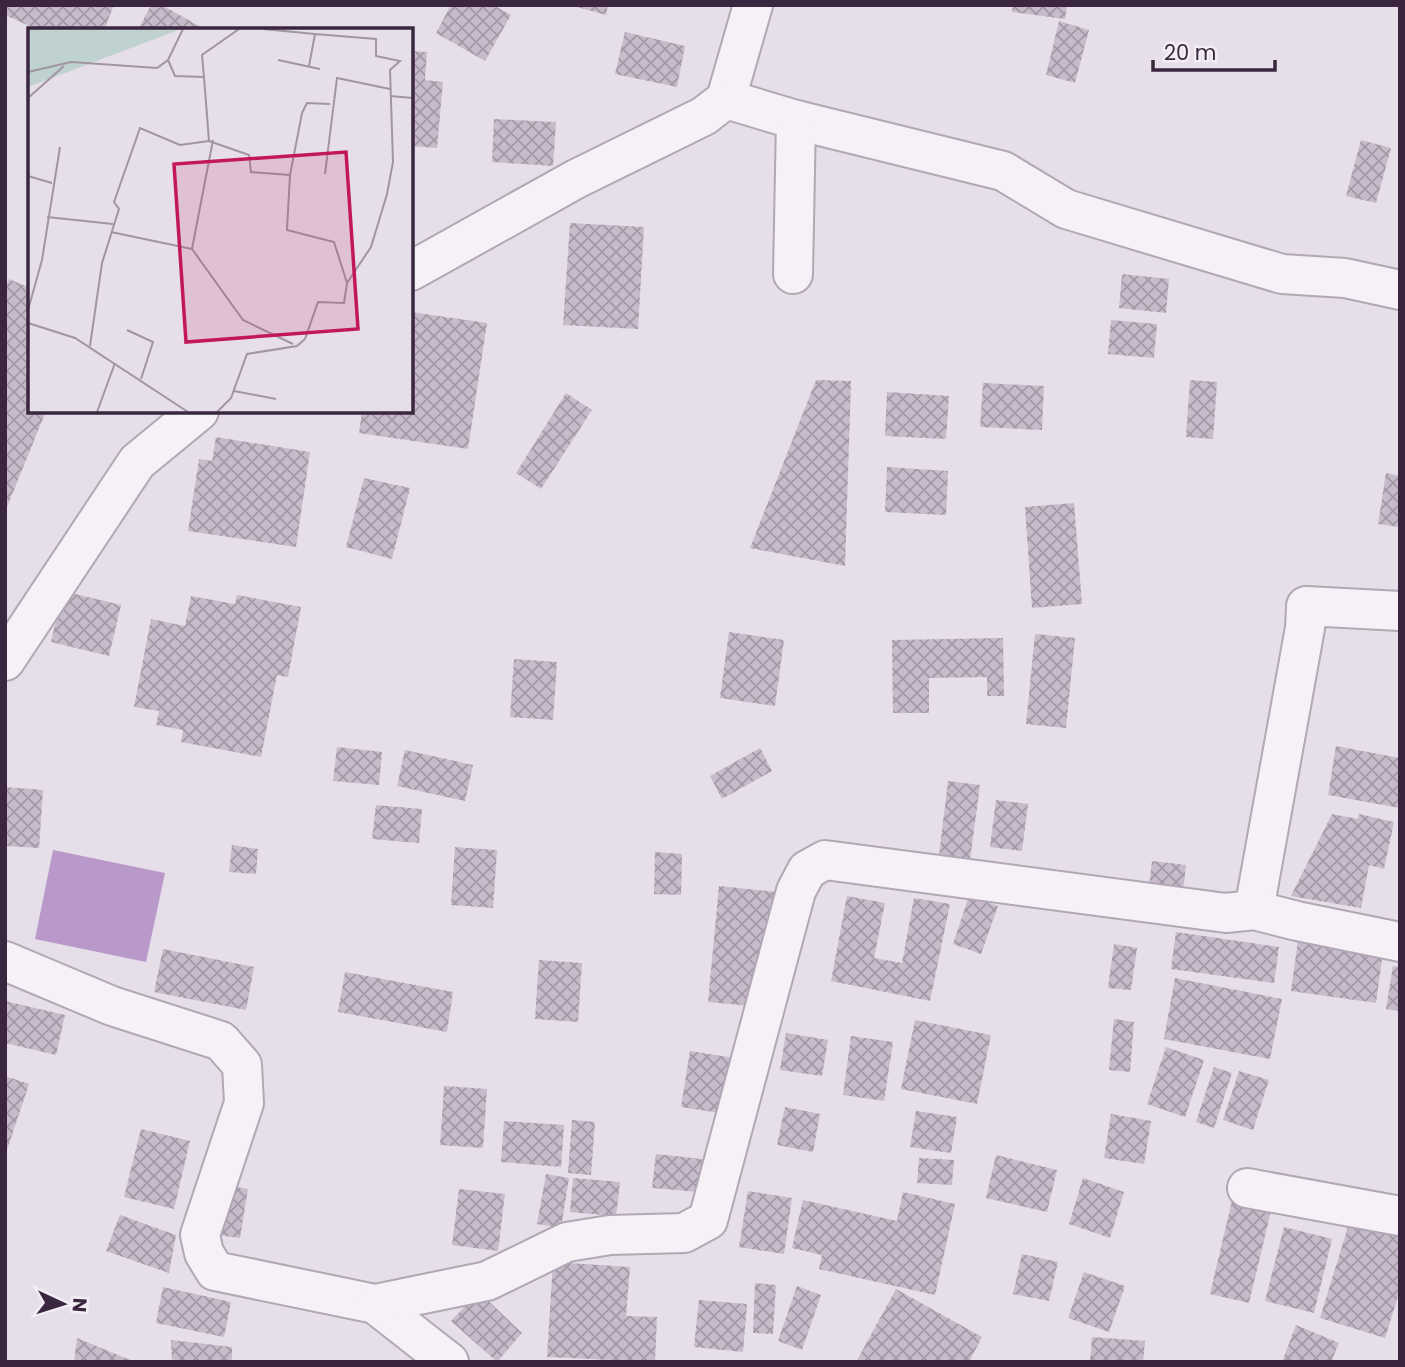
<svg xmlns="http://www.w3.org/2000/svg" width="1405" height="1367" viewBox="0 0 1405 1367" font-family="Poppins,sans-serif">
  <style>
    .water { fill: #b899c9 }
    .building { fill: url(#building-cross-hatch) }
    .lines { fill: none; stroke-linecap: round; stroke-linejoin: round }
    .minor-casing { stroke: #b2a7b5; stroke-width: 42 }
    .minor { stroke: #f5f1f6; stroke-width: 38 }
    .inset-road { fill: none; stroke: #a195a4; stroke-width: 2 }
    .view { fill: #c2185b; fill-opacity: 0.15; stroke: #c2185b; stroke-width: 3.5 }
    .inset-edge { fill: none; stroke: #3a273f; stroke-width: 3.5 }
  </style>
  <defs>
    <pattern id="building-cross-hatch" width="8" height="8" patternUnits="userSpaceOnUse" patternTransform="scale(1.75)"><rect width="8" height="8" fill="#c7bbcb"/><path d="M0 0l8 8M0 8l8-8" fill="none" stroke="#a398a6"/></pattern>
  </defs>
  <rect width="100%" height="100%" fill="#e6dee8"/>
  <polygon class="water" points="53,850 165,873 146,962 35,939"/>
  <g class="building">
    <polygon points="5,5 114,5 104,30 38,30 5,15"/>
    <polygon points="151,5 162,5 206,30 138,30"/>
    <polygon points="451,5 493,5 511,15 485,61 436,33"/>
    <polygon points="570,5 608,5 606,15"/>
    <polygon points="1013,5 1067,5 1065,19 1012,12"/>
    <polygon points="1059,21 1089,30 1075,83 1046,75"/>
    <polygon points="625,32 685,46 677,87 615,74"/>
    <polygon points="411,51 427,52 425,80 443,82 437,148 411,146"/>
    <polygon points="494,119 556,122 553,166 492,162"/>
    <polygon points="1361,140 1391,148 1376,203 1346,196"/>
    <polygon points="570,223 644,227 638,329 563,325"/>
    <polygon points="1122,274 1169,279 1166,313 1119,308"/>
    <polygon points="9,279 30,288 30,411 46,411 7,507 5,506 5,288"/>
    <polygon points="411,312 487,323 468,449 359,433 362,411 411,411"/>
    <polygon points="1111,320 1157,324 1154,358 1108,354"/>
    <polygon points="816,380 851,381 845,566 750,548"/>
    <polygon points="1190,380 1217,382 1213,439 1186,437"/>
    <polygon points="983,383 1044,386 1042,430 980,427"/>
    <polygon points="887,392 949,396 946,439 885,436"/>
    <polygon points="566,393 592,410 541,489 516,473"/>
    <polygon points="216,437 310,452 296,547 188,531 199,459 212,461"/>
    <polygon points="887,467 948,471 946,515 885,512"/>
    <polygon points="1386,473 1400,476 1400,527 1378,524"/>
    <polygon points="364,478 410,488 392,559 346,547"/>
    <polygon points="1074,503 1082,604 1032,608 1025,507"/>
    <polygon points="63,591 121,605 109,656 51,642"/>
    <polygon points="237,595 301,607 288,677 277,675 261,757 181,742 183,730 156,725 159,711 134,707 151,619 185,626 191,596 235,604"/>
    <polygon points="729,632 784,640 775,706 720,698"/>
    <polygon points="1035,634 1075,638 1066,728 1026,724"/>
    <polygon points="1003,638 1004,696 987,696 987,677 929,678 929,713 893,713 892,640"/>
    <polygon points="514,659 557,662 553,720 510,717"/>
    <polygon points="1336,746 1400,758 1400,808 1328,795"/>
    <polygon points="337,747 382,752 379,785 333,781"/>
    <polygon points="760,748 772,771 722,799 710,776"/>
    <polygon points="405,750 473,765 465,801 397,786"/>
    <polygon points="948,781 980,785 970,860 939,856"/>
    <polygon points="5,787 43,790 39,848 5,846"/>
    <polygon points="996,800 1028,804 1022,851 990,847"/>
    <polygon points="376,805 422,809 419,843 372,839"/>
    <polygon points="1332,814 1358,819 1359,814 1394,822 1384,869 1369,865 1361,908 1291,896"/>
    <polygon points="232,845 258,849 256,874 229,872"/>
    <polygon points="455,847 497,850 493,908 451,905"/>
    <polygon points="655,852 682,854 681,895 654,894"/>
    <polygon points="1152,861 1186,865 1183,891 1149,887"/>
    <polygon points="719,886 787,893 762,1007 708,1002"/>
    <polygon points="847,896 885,903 874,958 902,963 914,898 950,904 930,1001 831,981"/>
    <polygon points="969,896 998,906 981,954 953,944"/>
    <polygon points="1176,932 1279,947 1274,983 1171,969"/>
    <polygon points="1299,933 1384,945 1376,1003 1291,991"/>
    <polygon points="1114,944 1137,948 1131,990 1108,988"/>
    <polygon points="163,949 254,967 246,1010 154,992"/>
    <polygon points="539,960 582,963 578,1022 535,1019"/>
    <polygon points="1393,966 1400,967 1400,1011 1386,1009"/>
    <polygon points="345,972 453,992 447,1032 338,1012"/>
    <polygon points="1175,978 1282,999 1270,1059 1164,1039"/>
    <polygon points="5,1001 65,1015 56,1055 5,1043"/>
    <polygon points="1114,1019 1134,1022 1130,1072 1109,1070"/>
    <polygon points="915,1020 991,1035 977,1104 901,1089"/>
    <polygon points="786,1033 828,1040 822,1076 780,1070"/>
    <polygon points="851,1036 893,1042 884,1101 843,1095"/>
    <polygon points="1166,1047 1204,1060 1185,1117 1147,1104"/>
    <polygon points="690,1051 735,1058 726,1114 681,1107"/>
    <polygon points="1214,1067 1232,1073 1214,1128 1196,1122"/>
    <polygon points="1239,1071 1269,1080 1253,1130 1223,1120"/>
    <polygon points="5,1076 29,1084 6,1153 5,1153"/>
    <polygon points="444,1086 487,1089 483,1148 440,1145"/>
    <polygon points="785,1107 820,1114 813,1152 777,1145"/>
    <polygon points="916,1111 957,1117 951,1153 910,1147"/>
    <polygon points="1111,1114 1151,1121 1144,1164 1104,1158"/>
    <polygon points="572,1120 595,1122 591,1175 568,1173"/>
    <polygon points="504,1121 564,1125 561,1167 501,1162"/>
    <polygon points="141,1129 190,1141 174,1209 124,1197"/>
    <polygon points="656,1154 702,1159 699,1192 652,1188"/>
    <polygon points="996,1155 1057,1170 1047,1212 986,1198"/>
    <polygon points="919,1158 954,1160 952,1185 917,1183"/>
    <polygon points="546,1174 569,1178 561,1228 537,1224"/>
    <polygon points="573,1178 620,1182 616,1216 570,1212"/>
    <polygon points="1083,1178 1124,1192 1110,1238 1069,1224"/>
    <polygon points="225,1185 248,1189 240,1238 217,1235"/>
    <polygon points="459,1189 505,1194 498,1251 452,1245"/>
    <polygon points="748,1191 792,1198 784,1254 739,1247"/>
    <polygon points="903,1192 955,1204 935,1295 819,1269 822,1255 792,1248 803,1200 897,1221"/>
    <polygon points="1232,1201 1271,1211 1249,1303 1210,1294"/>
    <polygon points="120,1215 176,1235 169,1273 106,1251"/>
    <polygon points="1351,1217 1400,1232 1400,1290 1385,1338 1320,1318"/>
    <polygon points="1284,1227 1332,1239 1314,1313 1265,1301"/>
    <polygon points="1022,1254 1058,1262 1049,1301 1013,1294"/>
    <polygon points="553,1262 630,1267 626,1316 657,1317 655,1362 547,1357"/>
    <polygon points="1084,1272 1125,1286 1109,1332 1068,1318"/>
    <polygon points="755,1283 776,1285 773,1334 753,1333"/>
    <polygon points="797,1286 821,1295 802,1350 778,1341"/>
    <polygon points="163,1287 231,1302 224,1337 156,1323"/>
    <polygon points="896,1289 982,1337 969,1362 856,1362"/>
    <polygon points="479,1292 522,1333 497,1362 451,1321"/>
    <polygon points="699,1300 747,1304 743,1352 694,1347"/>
    <polygon points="1296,1325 1339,1343 1331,1362 1282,1362"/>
    <polygon points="1092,1337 1145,1341 1143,1362 1090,1362"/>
    <polygon points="77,1338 135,1362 74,1362"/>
    <polygon points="171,1340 232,1347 232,1362 172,1362"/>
  </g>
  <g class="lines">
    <defs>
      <g id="minor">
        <polyline points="726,99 753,5"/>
        <polyline points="411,271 576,179 704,116 726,99 796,120 1003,171 1066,209 1282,274 1345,278 1400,290"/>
        <polyline points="793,274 796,120"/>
        <polyline points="5,661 137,462 199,411"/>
        <polyline points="1254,910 1305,628 1306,606 1400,611"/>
        <polyline points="5,961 112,1006 221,1041 242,1065 244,1103 200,1235 204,1253 215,1271 375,1304 449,1362"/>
        <polyline points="1247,1188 1400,1216"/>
        <polyline points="375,1304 487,1281 567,1242 610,1235 684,1233 708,1220 796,891 807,870 825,860 1226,913 1254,910 1297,921 1400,942"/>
      </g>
    </defs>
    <use href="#minor" class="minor-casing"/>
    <use href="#minor" class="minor"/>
  </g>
  <g transform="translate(28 28)">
    <rect width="385" height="385" fill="#e6dee8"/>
    <path d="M0,1H153L0,59Z" fill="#bfd2d0"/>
    <path class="inset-road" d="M235,1L287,6M140,32L147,48L176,49L181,113L221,127L223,144L262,147M250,32L292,41M0,44L43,34L129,40L140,32L155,1M176,49L174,27L211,1M362,68L385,70M0,70L36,38M302,76L279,75L274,85L262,147L259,202L306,214L319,255M185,112L164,221L215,292L265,316M297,146L309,50L362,61M0,148L24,155M19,189L85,196M83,204L164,221M0,282L14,232L32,119M0,295L47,310L160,384M99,302L125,314L113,351M62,318L74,235L91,181L86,174L112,100L152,117L181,113M206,363L248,371M69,384L87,335M189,384L203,370L219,326L269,318L277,311L290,274L316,275L319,255L343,219L359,166L365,134L362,42L372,33L348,28V11L287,6L281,38"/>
    <path class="view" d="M318,124L330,301L158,314L146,136Z"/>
    <rect width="385" height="385" class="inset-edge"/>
  </g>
  <rect width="1405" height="1367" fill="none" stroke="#3a273f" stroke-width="14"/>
  <g transform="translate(63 1304) rotate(94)" stroke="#f3eef5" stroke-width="5" paint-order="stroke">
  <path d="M0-5L12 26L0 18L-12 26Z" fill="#3a273f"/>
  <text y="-10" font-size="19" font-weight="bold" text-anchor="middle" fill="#3a273f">N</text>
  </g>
  <path d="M1153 60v10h122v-10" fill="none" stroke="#3a273f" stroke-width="3.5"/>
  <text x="1164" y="60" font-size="21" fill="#3a273f" stroke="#f3eef5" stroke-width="5" paint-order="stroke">20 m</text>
</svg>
